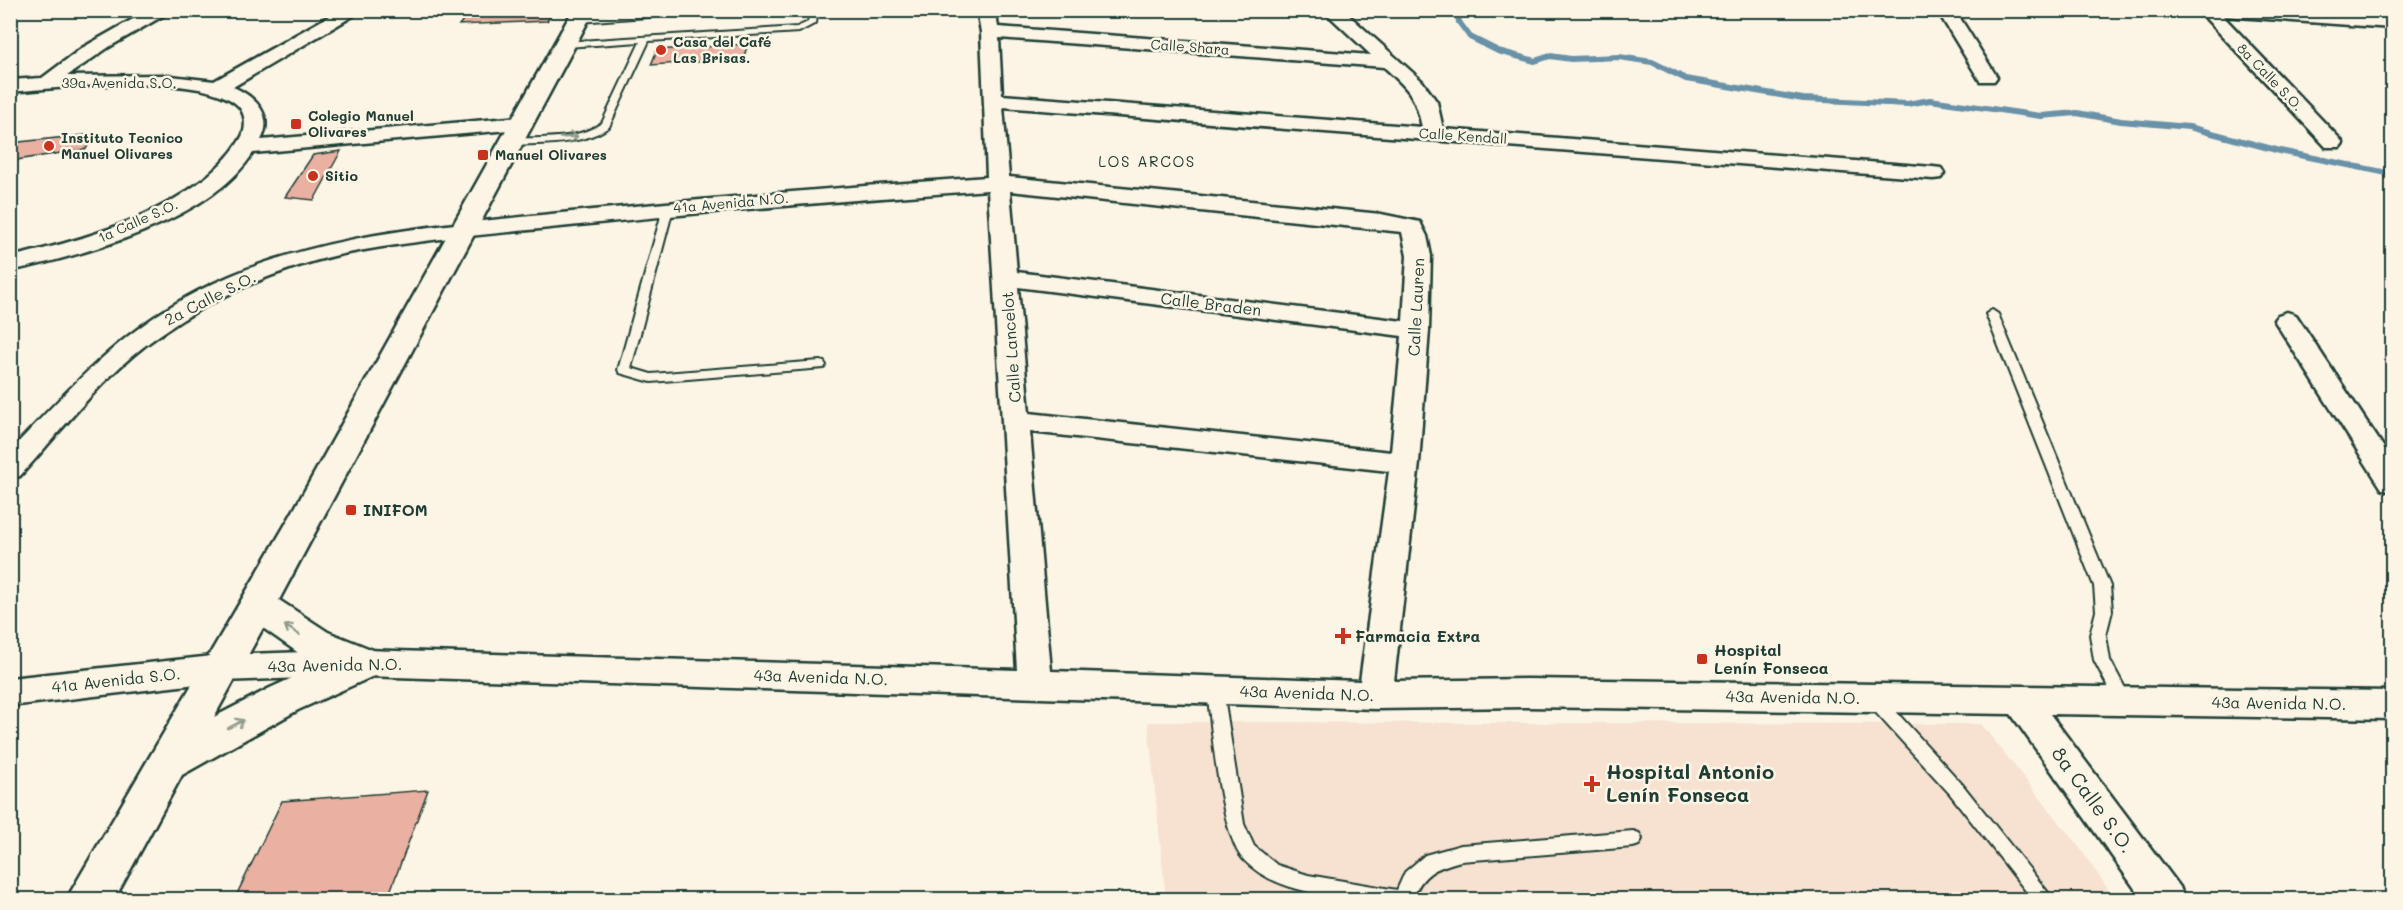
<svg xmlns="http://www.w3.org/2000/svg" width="2403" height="910" viewBox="0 0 2403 910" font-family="Mali,sans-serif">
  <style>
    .built { fill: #f7e1d1 }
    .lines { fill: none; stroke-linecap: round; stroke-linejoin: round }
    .stream { stroke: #6991a8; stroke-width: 6 }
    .building { fill: #eab1a2; stroke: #1f3d34; stroke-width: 1.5 }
    .lane-casing { stroke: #1f3d34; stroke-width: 4 }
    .street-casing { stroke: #1f3d34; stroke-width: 5 }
    .primary-casing { stroke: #1f3d34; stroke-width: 5 }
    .lane { fill: #fcf5e5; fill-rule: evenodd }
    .street { fill: #fcf5e5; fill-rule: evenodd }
    .primary { fill: #fcf5e5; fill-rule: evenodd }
    .oneway { stroke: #8e998c }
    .poi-dot { fill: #c8321e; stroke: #fcf5e5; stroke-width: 2 }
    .labels { text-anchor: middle; stroke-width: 5; stroke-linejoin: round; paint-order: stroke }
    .far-poi-label { font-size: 14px; font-weight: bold; fill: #1f3d34; stroke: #fcf5e5; text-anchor: start }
    .far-street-label { font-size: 14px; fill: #1f3d34; stroke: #fcf5e5 }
    .far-neighbourhood-label { font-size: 15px; letter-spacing: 1.5px; fill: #1f3d34; stroke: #fcf5e5 }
    .street-label { font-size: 16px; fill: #1f3d34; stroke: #fcf5e5 }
    .poi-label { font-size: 16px; font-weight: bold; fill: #1f3d34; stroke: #fcf5e5; text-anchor: start }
    .near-poi-label { font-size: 20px; font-weight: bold; fill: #1f3d34; stroke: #fcf5e5; text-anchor: start }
    .near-street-label { font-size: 20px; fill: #1f3d34; stroke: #fcf5e5 }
  </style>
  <rect width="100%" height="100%" fill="#fcf5e5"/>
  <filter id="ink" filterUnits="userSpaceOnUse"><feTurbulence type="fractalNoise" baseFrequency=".0167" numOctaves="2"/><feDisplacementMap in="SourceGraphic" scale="12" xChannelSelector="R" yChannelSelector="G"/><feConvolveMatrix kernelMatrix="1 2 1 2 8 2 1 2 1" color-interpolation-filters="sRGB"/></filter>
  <g filter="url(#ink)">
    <polygon class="built" points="1148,722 1981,724 2077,844 2115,899 1166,899"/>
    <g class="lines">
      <polyline class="stream" points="1457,10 1459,22 1470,37 1498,51 1535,61 1550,56 1571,59 1619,57 1652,62 1686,79 1803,99 1907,104 1930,100 2041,116 2077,113 2121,121 2189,127 2280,151 2392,174"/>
    </g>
    <g class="building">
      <polygon points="554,10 547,21 459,25 469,13"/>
      <polygon points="748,44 743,59 651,65 657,50"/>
      <polygon points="95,134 86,149 10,161 10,143"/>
      <polygon points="341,151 314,200 285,197 313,155"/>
      <polygon points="428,790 387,900 234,900 282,801"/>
    </g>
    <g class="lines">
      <defs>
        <g id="lane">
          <polygon points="665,10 660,16 579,22 575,19 579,16"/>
          <path d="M810,10H818L816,23L799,32L649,41L609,127C581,146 544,143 511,145L506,142L511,139C541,137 576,141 602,123L640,42L566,47L562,44L563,42L797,27L808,22Z"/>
          <polygon points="668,206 673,209 631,368 651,374 820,361 824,362 826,365 824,368 651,382 620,373 618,370 663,209"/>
          <polygon points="1992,310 1998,314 2110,586 2112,611 2106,635 2110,660 2132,701 2130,706 2124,708 2118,706 2094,660 2090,635 2096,611 2094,586 1986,314"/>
          <path d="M1215,683L1221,685L1223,690L1244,824L1254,846L1277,865L1308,875L1397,890L1405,872L1425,855L1461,845L1633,831L1639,833L1642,839L1639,845L1633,847L1461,861C1435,868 1422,873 1412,900C1361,900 1279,899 1243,859C1220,833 1212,728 1207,690L1209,685Z"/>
          <polygon points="1874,692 1880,694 1962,784 2054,900 2033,900 1950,794 1868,704 1866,699 1868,694"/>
        </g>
        <g id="street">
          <path d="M149,10H173L109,47L67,76L162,75L214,81L340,10H363L233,87C253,95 275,115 261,140L521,117L528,119L531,123L528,127L521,129L253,153C211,220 84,255 10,271V257C86,240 197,208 240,140C248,128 246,111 235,103C195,72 62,88 10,92V80L42,78L82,48Z"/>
          <path d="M977,10H995L998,27L1371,55L1323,10H1343L1422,81L1437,102L1443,129L1933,167L1941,168L1944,173L1941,178L1933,179L1003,107L1009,177L1381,214L1420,222L1427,236L1431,256L1429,330L1419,463L1394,681L1526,679L2392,691V719L2050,714L2180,887L2185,900H2143L2011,714L1526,707L1375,709L364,676L222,681L10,706V678L222,655L364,650L1017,670L988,190C854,200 722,210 589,224C506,233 420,238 338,255C277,269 212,298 161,334C106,371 64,428 20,476L10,479V451C70,388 119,332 198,291C310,233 438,226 561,213C703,199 845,187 987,177L981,32ZM999,38L1384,67C1409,90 1415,94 1422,127L1002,95ZM1010,191L1402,232L1407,256L1403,321L1017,272ZM1018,287L1402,336L1391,452L1029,413ZM1030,432L1389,471L1360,681L1051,671Z"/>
          <polygon points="1937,10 1955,10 1997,77 1994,81 1980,81"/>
          <polygon points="2198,10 2290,10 2392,18 2392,28 2223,16 2340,139 2343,143 2340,147 2326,147"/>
          <polygon points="2287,312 2296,315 2392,460 2392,492 2382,489 2274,320 2278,315"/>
        </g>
        <path id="primary" d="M573,10H594L279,600L328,632L378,652L383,663L378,674L298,710L182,775L114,900H66L291,515ZM263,628L300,654L325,663L270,688L214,717Z"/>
      </defs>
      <use href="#lane" class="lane-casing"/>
      <use href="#street" class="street-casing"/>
      <use href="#primary" class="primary-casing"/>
      <use href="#lane" class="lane"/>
      <use href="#street" class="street"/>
      <use href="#primary" class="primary"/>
    </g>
    <defs><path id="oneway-shaft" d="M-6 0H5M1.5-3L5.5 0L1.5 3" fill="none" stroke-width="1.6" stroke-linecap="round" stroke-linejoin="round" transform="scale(1.5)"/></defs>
    <g class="oneway">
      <use href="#oneway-shaft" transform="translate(569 137) rotate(-4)"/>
      <use href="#oneway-shaft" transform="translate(292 630) rotate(-147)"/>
      <use href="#oneway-shaft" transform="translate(236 724) rotate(-28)"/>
    </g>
  </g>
  <g class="poi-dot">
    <circle cx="661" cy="50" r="6"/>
    <rect x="290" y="118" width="12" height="12" rx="3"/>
    <circle cx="49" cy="146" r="6"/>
    <rect x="477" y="149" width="12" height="12" rx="3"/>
    <circle cx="313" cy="176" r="6"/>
    <rect x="345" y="504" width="12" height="12" rx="3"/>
    <path d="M1340 627h6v6h6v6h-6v6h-6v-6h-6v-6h6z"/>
    <rect x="1696" y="653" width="12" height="12" rx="3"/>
    <path d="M1589 775h6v6h6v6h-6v6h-6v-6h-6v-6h6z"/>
  </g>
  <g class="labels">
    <g class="far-poi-label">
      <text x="673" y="47">Casa del Café<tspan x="673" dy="16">Las Brisas.</tspan></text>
      <text x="308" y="121">Colegio Manuel<tspan x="308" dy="16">Olivares</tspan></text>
      <text x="61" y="143">Instituto Tecnico<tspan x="61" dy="16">Manuel Olivares</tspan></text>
      <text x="495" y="160">Manuel Olivares</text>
      <text x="325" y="181">Sitio</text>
    </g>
    <g class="far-street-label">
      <text transform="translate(1190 47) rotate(4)" y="5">Calle Shara</text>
      <text transform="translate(2270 77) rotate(46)" y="5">8a Calle S.O.</text>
      <text x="119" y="88">39a Avenida S.O.</text>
      <text transform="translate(1463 136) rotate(4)" y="5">Calle Kendall</text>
      <text transform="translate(731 203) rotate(-5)" y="5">41a Avenida N.O.</text>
      <text transform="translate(138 221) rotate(-24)" y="5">1a Calle S.O.</text>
    </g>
    <g class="far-neighbourhood-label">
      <text x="1147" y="167">LOS ARCOS</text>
    </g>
    <g class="street-label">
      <text transform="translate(210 298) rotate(-27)" y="6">2a Calle S.O.</text>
      <text transform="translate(1211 304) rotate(7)" y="6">Calle Braden</text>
      <text transform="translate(1416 307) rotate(-87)" y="6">Calle Lauren</text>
      <text transform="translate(1011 347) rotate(-94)" y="6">Calle Lancelot</text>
      <text transform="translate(335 665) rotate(-1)" y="6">43a Avenida N.O.</text>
      <text transform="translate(821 677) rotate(2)" y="6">43a Avenida N.O.</text>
      <text transform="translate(116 680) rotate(-6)" y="6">41a Avenida S.O.</text>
      <text transform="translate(1307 693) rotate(2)" y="6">43a Avenida N.O.</text>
      <text transform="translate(1793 697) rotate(1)" y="6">43a Avenida N.O.</text>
      <text transform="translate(2279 703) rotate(1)" y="6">43a Avenida N.O.</text>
    </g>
    <g class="poi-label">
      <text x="363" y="516">INIFOM</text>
      <text x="1355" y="642">Farmacia Extra</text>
      <text x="1714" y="656">Hospital<tspan x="1714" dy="18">Lenín Fonseca</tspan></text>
    </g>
    <g class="near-poi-label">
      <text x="1606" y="779">Hospital Antonio<tspan x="1606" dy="23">Lenín Fonseca</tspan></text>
    </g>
    <g class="near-street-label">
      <text transform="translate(2093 800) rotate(54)" y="7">8a Calle S.O.</text>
    </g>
  </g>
  <rect width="2403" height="910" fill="none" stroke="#fcf5e5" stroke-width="36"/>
  <rect x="18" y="18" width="2367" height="874" fill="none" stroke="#1f3d34" stroke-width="2" filter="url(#ink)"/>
</svg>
